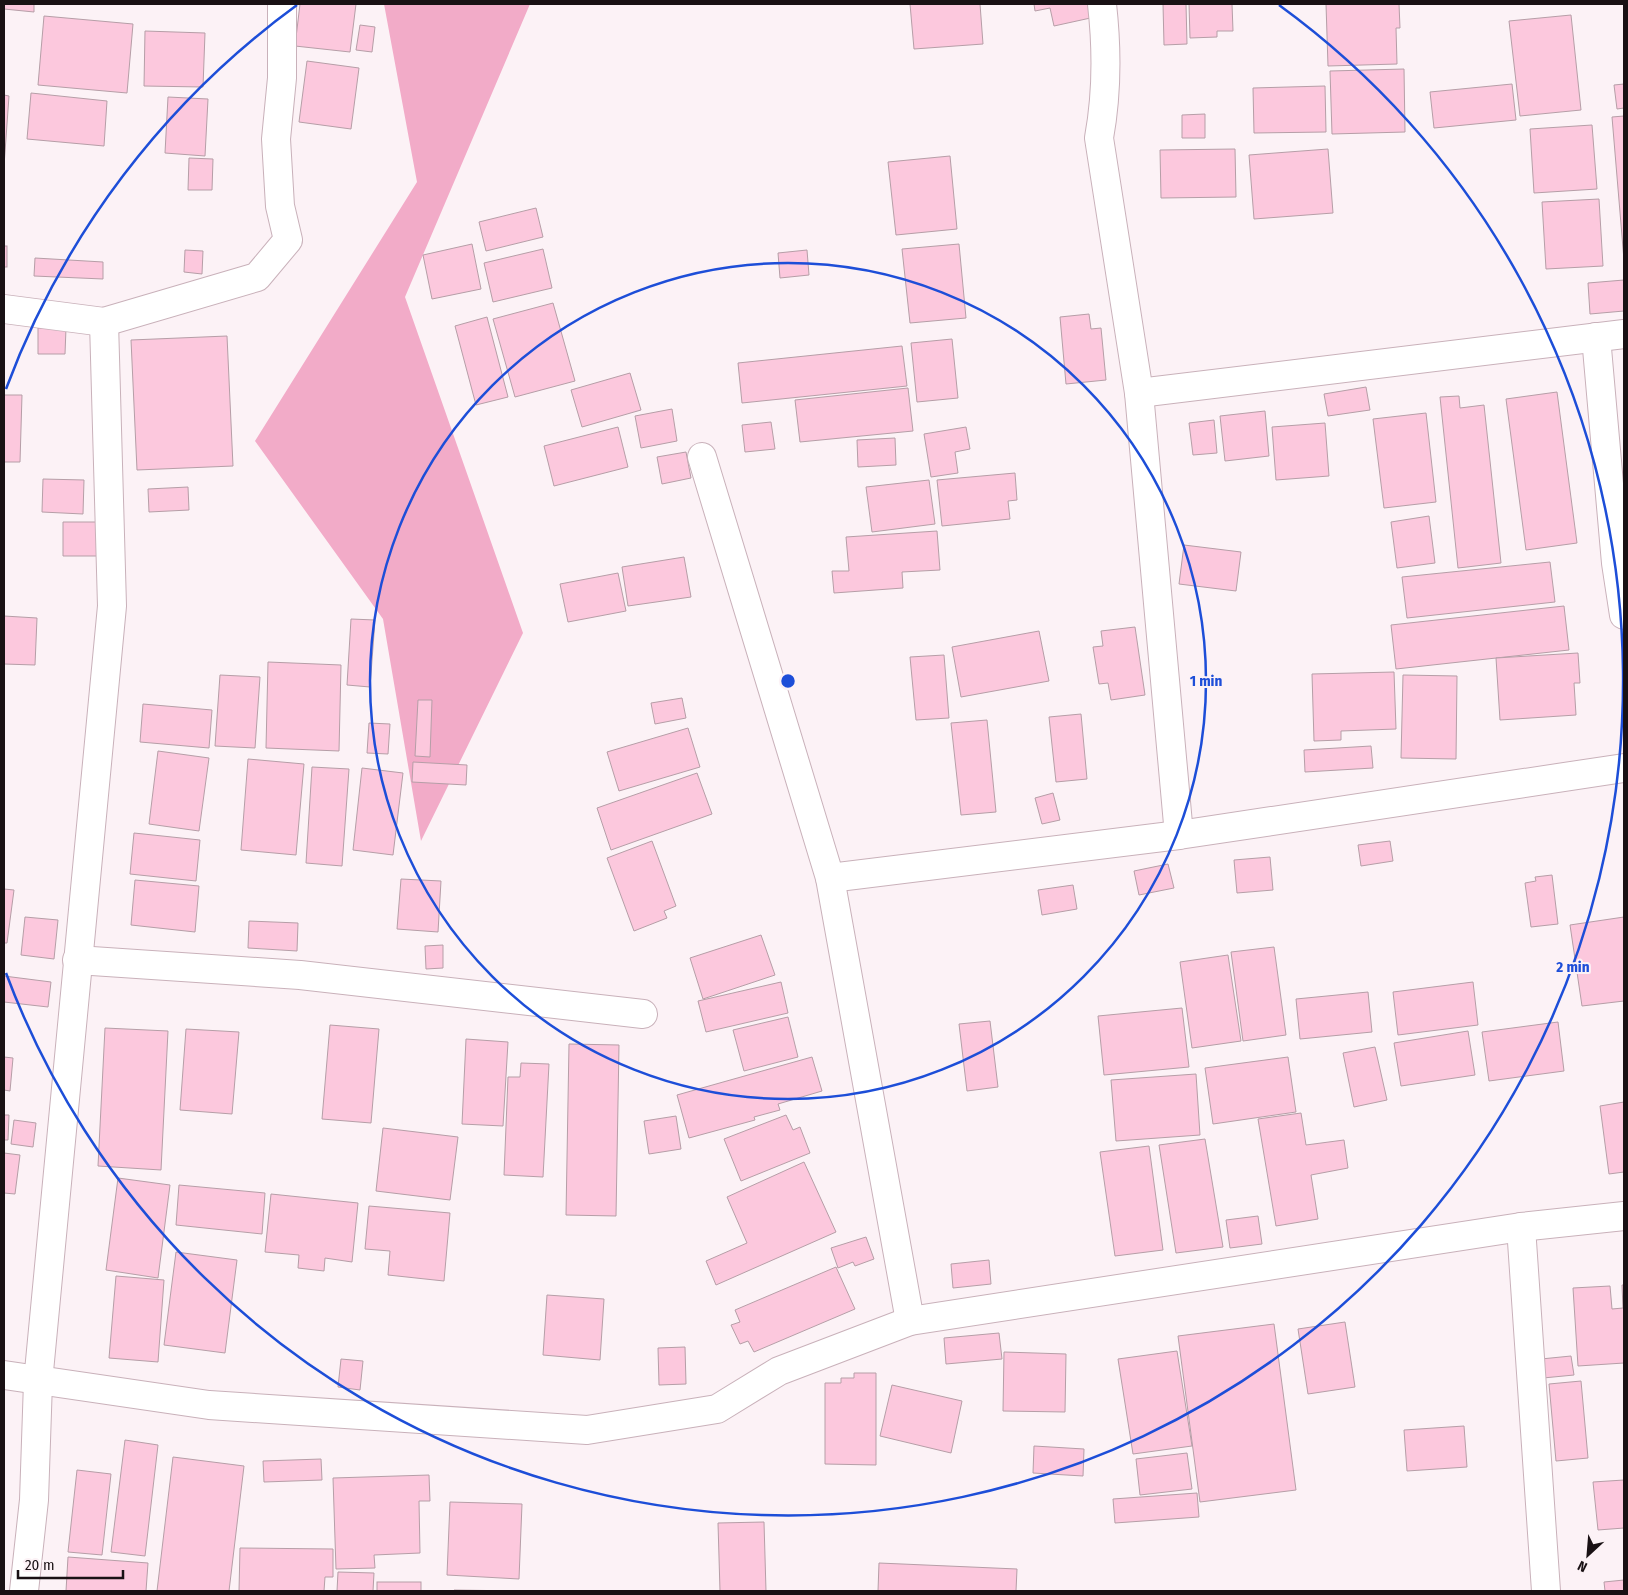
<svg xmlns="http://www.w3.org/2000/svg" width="1628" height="1595" viewBox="0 0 1628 1595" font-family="'Fira Sans Condensed',sans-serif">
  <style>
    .green { fill: #f2abc8 }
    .building { fill: #fcc8dd; stroke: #b69ea7 }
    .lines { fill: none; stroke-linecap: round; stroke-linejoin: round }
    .street-casing { stroke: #c9b1ba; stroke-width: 30 }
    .street { stroke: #fff; stroke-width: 28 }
    .ring { fill: none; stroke: #1d4ed8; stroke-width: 2.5 }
    .centre { fill: #1d4ed8; stroke: #fcf2f6; stroke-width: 2.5 }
    .ring-label { font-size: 15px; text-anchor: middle; font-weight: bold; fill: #1d4ed8; stroke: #fcf2f6; stroke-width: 4; stroke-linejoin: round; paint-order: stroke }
  </style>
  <rect width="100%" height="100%" fill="#fcf2f6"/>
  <polygon class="green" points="384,4 530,4 405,297 523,633 421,841 383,619 255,441 417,182"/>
  <g class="building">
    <polygon points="4,4 34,4 34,12 4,9"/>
    <polygon points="300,4 356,4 350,52 295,46"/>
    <polygon points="910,4 980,4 983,44 914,49"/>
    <polygon points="1034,4 1092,4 1095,17 1054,26 1050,8 1035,11"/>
    <polygon points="1163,4 1186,4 1187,44 1164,45"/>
    <polygon points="1189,4 1232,4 1233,31 1217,31 1217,37 1190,38"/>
    <polygon points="1326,4 1399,4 1400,28 1396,28 1397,64 1328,66"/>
    <polygon points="1571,15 1581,110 1520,116 1509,21"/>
    <polygon points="44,16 133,24 127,93 38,85"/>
    <polygon points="360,25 375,27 372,52 356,50"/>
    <polygon points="145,31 205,33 203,87 144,86"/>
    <polygon points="307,61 359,68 351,129 299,122"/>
    <polygon points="1404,69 1405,132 1332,134 1330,71"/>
    <polygon points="1512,84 1516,120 1434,128 1430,92"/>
    <polygon points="1624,84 1624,108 1617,109 1614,85"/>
    <polygon points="1325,86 1326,132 1254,133 1253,88"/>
    <polygon points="31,93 107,101 104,146 27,139"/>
    <polygon points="4,95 9,96 4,166"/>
    <polygon points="168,97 208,99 205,156 165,153"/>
    <polygon points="1205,114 1205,138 1182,138 1182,115"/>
    <polygon points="1624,116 1624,260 1612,117"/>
    <polygon points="1592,125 1597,189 1534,193 1530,129"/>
    <polygon points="1235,149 1236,197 1161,198 1160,150"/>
    <polygon points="1328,149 1333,213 1254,219 1249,155"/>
    <polygon points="950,156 957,229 896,235 888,162"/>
    <polygon points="189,158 213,159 212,190 188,190"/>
    <polygon points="1599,199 1603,266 1546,269 1542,202"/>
    <polygon points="536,208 543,237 486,251 479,222"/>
    <polygon points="472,244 481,289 432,299 423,255"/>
    <polygon points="959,244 966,318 910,323 902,249"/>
    <rect x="4" y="246" width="3" height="21"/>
    <polygon points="543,249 552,288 493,302 484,263"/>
    <polygon points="185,250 203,251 202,274 184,272"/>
    <polygon points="807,250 809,275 780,278 778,253"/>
    <polygon points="35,258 103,262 103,279 34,276"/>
    <polygon points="1624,280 1624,311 1590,314 1588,283"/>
    <polygon points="553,303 575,381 515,397 493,319"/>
    <polygon points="1089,314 1091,329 1101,328 1106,380 1066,384 1060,317"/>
    <polygon points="487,317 508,397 476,405 455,326"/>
    <polygon points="38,328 66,328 65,354 38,354"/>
    <polygon points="227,336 233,466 137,470 131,340"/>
    <polygon points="952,339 958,398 917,402 911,343"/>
    <polygon points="902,346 907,386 742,403 738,363"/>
    <polygon points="630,373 641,410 582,427 571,390"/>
    <polygon points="1366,387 1370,410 1328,416 1324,394"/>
    <polygon points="908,388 913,431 800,442 795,400"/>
    <polygon points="1557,392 1577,543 1526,550 1506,399"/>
    <polygon points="4,395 22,395 20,462 4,462"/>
    <polygon points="1459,396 1460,408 1484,405 1501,563 1458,568 1440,397"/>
    <polygon points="672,409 677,441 641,448 635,416"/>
    <polygon points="1265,411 1269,456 1225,461 1220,416"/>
    <polygon points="1426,413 1436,502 1384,508 1373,419"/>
    <polygon points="1214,420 1217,453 1193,455 1189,423"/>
    <polygon points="771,422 775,449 745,452 742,425"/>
    <polygon points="1325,423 1329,476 1276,480 1272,427"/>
    <polygon points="618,427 628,467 554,486 544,446"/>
    <polygon points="966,427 970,449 955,452 958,473 931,477 924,434"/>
    <polygon points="895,438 896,465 858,467 857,440"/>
    <polygon points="686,452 691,478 662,484 657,457"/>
    <polygon points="1015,473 1017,500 1008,501 1010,519 942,526 937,480"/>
    <polygon points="43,479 84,480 83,514 42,512"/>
    <polygon points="929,480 935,524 872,532 866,487"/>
    <polygon points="188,487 189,510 149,512 148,489"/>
    <polygon points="1429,516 1435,563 1397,568 1391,522"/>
    <polygon points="63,522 103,522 102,556 63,556"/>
    <polygon points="937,531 940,570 902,572 903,588 834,593 832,571 849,571 846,537"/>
    <polygon points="1184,545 1241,552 1236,591 1179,584"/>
    <polygon points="684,557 691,597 628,606 622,567"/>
    <polygon points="1550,562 1555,602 1407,618 1402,577"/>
    <polygon points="618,573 626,611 568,622 560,584"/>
    <polygon points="1564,606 1569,650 1396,669 1391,625"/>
    <polygon points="4,616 37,618 35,665 4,664"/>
    <polygon points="351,619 375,620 370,687 347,685"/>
    <polygon points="1135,627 1145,695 1111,700 1108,683 1099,684 1093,647 1103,646 1101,631"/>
    <polygon points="1039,631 1049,681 961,697 952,647"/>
    <polygon points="1578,653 1580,683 1574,683 1576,715 1500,720 1496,658"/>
    <polygon points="944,655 949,718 916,720 910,657"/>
    <polygon points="268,662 341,665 339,751 266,748"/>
    <polygon points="1394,672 1396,729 1341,731 1341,740 1314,741 1312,674"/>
    <polygon points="220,675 260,677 255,748 215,746"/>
    <polygon points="1403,675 1457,676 1456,759 1401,758"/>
    <polygon points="682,698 686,718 655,724 651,703"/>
    <polygon points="418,700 432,700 430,757 415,756"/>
    <polygon points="143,704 212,710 209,748 140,742"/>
    <polygon points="1081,714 1087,779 1056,782 1049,717"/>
    <polygon points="987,720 996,812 961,815 951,723"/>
    <polygon points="369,723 390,724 388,754 367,753"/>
    <polygon points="688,728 700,767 619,791 607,752"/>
    <polygon points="1371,746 1373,768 1305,772 1304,750"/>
    <polygon points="158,751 209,758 199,831 149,824"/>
    <polygon points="248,759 304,764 296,855 241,850"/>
    <polygon points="413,762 467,765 466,785 412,782"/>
    <polygon points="312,767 349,769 342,866 306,863"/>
    <polygon points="362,768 403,773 393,855 353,850"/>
    <polygon points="697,773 712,814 611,850 597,808"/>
    <polygon points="1053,793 1060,820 1042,824 1035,798"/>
    <polygon points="134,833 200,840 196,881 130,874"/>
    <polygon points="652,841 676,906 664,911 667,918 634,931 607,858"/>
    <polygon points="1390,841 1393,861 1361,866 1358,845"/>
    <polygon points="1270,857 1273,890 1237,893 1234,860"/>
    <polygon points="1168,864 1174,888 1139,895 1134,871"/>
    <polygon points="1552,875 1558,924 1531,927 1525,883 1536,881 1535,877"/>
    <polygon points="401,879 441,881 438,932 397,929"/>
    <polygon points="135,880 199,886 195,932 131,925"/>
    <polygon points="1073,885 1077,909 1042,915 1038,890"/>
    <polygon points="4,889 14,890 7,943 4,943"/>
    <polygon points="25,917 58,920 54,959 21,955"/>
    <polygon points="1624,917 1624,1001 1582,1006 1570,925"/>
    <polygon points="249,921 298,923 297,951 248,948"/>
    <polygon points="761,935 775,975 703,999 690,958"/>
    <polygon points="443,945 443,968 426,969 425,946"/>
    <polygon points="1274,947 1286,1035 1243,1041 1231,952"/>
    <polygon points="1228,955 1241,1041 1192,1048 1180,962"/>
    <polygon points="4,976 51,982 48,1007 4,1002"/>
    <polygon points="781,982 788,1013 706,1032 698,1001"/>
    <polygon points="1473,982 1478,1025 1398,1035 1393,992"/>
    <polygon points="1368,992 1372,1032 1300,1039 1296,999"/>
    <polygon points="1182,1008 1189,1067 1104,1075 1098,1016"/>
    <polygon points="788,1017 798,1057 744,1071 733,1030"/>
    <polygon points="990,1021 998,1087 967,1091 959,1024"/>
    <polygon points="1558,1022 1564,1071 1489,1081 1482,1032"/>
    <polygon points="330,1025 379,1029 371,1123 322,1119"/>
    <polygon points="105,1028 168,1031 161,1170 98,1166"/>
    <polygon points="186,1029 239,1032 232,1114 180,1110"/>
    <polygon points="1468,1031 1475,1075 1401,1086 1394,1043"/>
    <polygon points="466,1039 508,1042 503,1126 462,1124"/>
    <polygon points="569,1044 619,1045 616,1216 566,1215"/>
    <polygon points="1375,1047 1387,1100 1354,1107 1343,1053"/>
    <polygon points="4,1057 13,1058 10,1091 4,1090"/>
    <polygon points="812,1057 822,1091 778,1104 780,1110 754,1117 755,1120 689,1138 677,1095"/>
    <polygon points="1288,1057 1296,1112 1213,1124 1205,1068"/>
    <polygon points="521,1063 549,1064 543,1177 504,1175 508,1077 520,1077"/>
    <polygon points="1196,1074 1200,1135 1116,1141 1111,1080"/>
    <polygon points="1624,1102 1624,1172 1609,1174 1600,1106"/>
    <polygon points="1301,1113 1306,1145 1344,1140 1348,1168 1311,1175 1318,1219 1276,1226 1258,1119"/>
    <polygon points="4,1115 9,1115 8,1140 4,1140"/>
    <polygon points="786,1115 793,1130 800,1127 810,1153 741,1181 724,1139"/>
    <polygon points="676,1116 681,1149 649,1154 644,1121"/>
    <polygon points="14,1120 36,1123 33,1147 11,1144"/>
    <polygon points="383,1128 458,1137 450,1200 376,1191"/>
    <polygon points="1205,1139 1223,1247 1176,1253 1159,1145"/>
    <polygon points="1149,1146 1163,1250 1115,1256 1100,1152"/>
    <polygon points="4,1153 20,1155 15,1194 4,1193"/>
    <polygon points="804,1162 836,1232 716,1285 706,1261 747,1243 727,1197"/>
    <polygon points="118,1178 170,1185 158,1278 106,1270"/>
    <polygon points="179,1185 265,1193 262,1234 176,1225"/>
    <polygon points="271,1194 358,1203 352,1262 325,1258 324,1271 298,1268 299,1255 265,1252"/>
    <polygon points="369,1206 450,1213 444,1281 388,1275 390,1251 365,1249"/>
    <polygon points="1258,1216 1262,1244 1230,1248 1226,1220"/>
    <polygon points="866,1237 874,1259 855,1266 853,1262 838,1268 831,1248"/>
    <polygon points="176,1252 237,1260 225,1353 164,1345"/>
    <polygon points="989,1260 991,1284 953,1288 951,1264"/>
    <polygon points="836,1267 855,1309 754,1352 748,1341 740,1344 731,1325 740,1322 735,1310"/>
    <polygon points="116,1276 164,1280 158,1362 109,1358"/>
    <polygon points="1622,1285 1624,1285 1624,1363 1578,1366 1573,1288 1610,1286 1612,1309 1623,1308"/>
    <polygon points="547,1295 604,1299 600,1360 543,1355"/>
    <polygon points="1345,1322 1355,1387 1308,1394 1298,1329"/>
    <polygon points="1274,1324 1296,1490 1200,1502 1178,1336"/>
    <polygon points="999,1333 1002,1359 946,1364 944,1338"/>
    <polygon points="685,1347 686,1384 659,1385 658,1348"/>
    <polygon points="1177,1351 1192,1446 1133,1454 1118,1359"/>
    <polygon points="1004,1352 1066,1354 1065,1412 1003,1411"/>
    <polygon points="1571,1356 1574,1375 1543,1378 1541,1359"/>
    <polygon points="341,1359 363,1361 360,1390 338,1387"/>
    <polygon points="854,1373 876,1373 876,1465 825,1464 825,1383 841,1383 841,1378 854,1378"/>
    <polygon points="1581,1381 1588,1458 1556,1461 1549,1384"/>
    <polygon points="892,1385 962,1401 951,1453 880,1436"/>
    <polygon points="1464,1426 1467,1467 1407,1471 1404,1430"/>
    <polygon points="125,1440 158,1445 145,1556 111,1552"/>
    <polygon points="1034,1446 1084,1449 1083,1476 1033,1473"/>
    <polygon points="1187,1453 1192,1489 1140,1495 1136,1459"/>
    <polygon points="173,1457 244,1466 229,1591 157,1591"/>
    <polygon points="321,1459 322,1480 264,1482 263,1461"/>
    <polygon points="77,1470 111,1474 102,1555 68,1552"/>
    <polygon points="429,1475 430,1501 419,1501 420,1553 374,1555 375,1568 336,1569 333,1478"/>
    <polygon points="1624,1480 1624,1528 1598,1530 1593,1482"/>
    <polygon points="1197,1493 1199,1517 1115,1523 1113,1499"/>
    <polygon points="450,1502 522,1504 519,1579 447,1575"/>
    <polygon points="764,1522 766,1591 720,1591 718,1523"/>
    <polygon points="240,1548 333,1549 333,1577 325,1577 324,1591 239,1591"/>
    <polygon points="68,1557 148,1563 146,1591 66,1591"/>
    <polygon points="879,1563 1017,1569 1016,1591 878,1591"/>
    <polygon points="338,1572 374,1573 373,1591 337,1591"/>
    <polygon points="1624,1580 1624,1591 1605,1591 1604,1582"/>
    <rect x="377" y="1582" width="44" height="9"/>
    <polygon points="454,1590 519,1591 454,1591"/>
  </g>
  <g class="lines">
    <defs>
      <g id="street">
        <path d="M1102,4C1107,48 1107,94 1099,138L1139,393L1179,835"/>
        <polyline points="4,309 104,322 257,277 288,240 280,206 276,139 282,78 282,4"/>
        <polyline points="1596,337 1616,563 1624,615"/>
        <polyline points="1139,393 1624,334"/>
        <polyline points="702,457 830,878 910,1321"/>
        <polyline points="830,878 1179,835 1624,768"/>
        <polyline points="77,960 300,975 643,1014"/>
        <polyline points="1521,1227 1546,1591"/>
        <polyline points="4,1375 209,1405 587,1430 717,1409 779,1371 910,1321 1521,1227 1624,1216"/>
        <polyline points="24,1591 34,1500 38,1382 112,606 104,322"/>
      </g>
    </defs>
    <use href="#street" class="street-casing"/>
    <use href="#street" class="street"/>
  </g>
  <g class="ring">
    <circle cx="788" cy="681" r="418"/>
    <path d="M6 389A835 835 0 0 1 297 5M1279 5A835 835 0 1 1 6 973"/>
  </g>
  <circle cx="788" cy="681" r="8" class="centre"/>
  <g class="ring-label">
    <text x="1206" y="686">1 min</text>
    <text x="1573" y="972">2 min</text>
  </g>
  <rect width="1628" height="1595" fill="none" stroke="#191114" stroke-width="10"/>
  <g transform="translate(1588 1555) rotate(206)" stroke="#fcf2f6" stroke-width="4" paint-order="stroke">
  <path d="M0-4L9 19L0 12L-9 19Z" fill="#191114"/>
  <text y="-8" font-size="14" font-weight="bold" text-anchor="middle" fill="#191114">N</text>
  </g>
  <path d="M18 1570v8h105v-8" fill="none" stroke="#191114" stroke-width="2.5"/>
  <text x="25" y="1570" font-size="15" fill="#191114" stroke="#fcf2f6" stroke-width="4" paint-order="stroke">20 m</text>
</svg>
